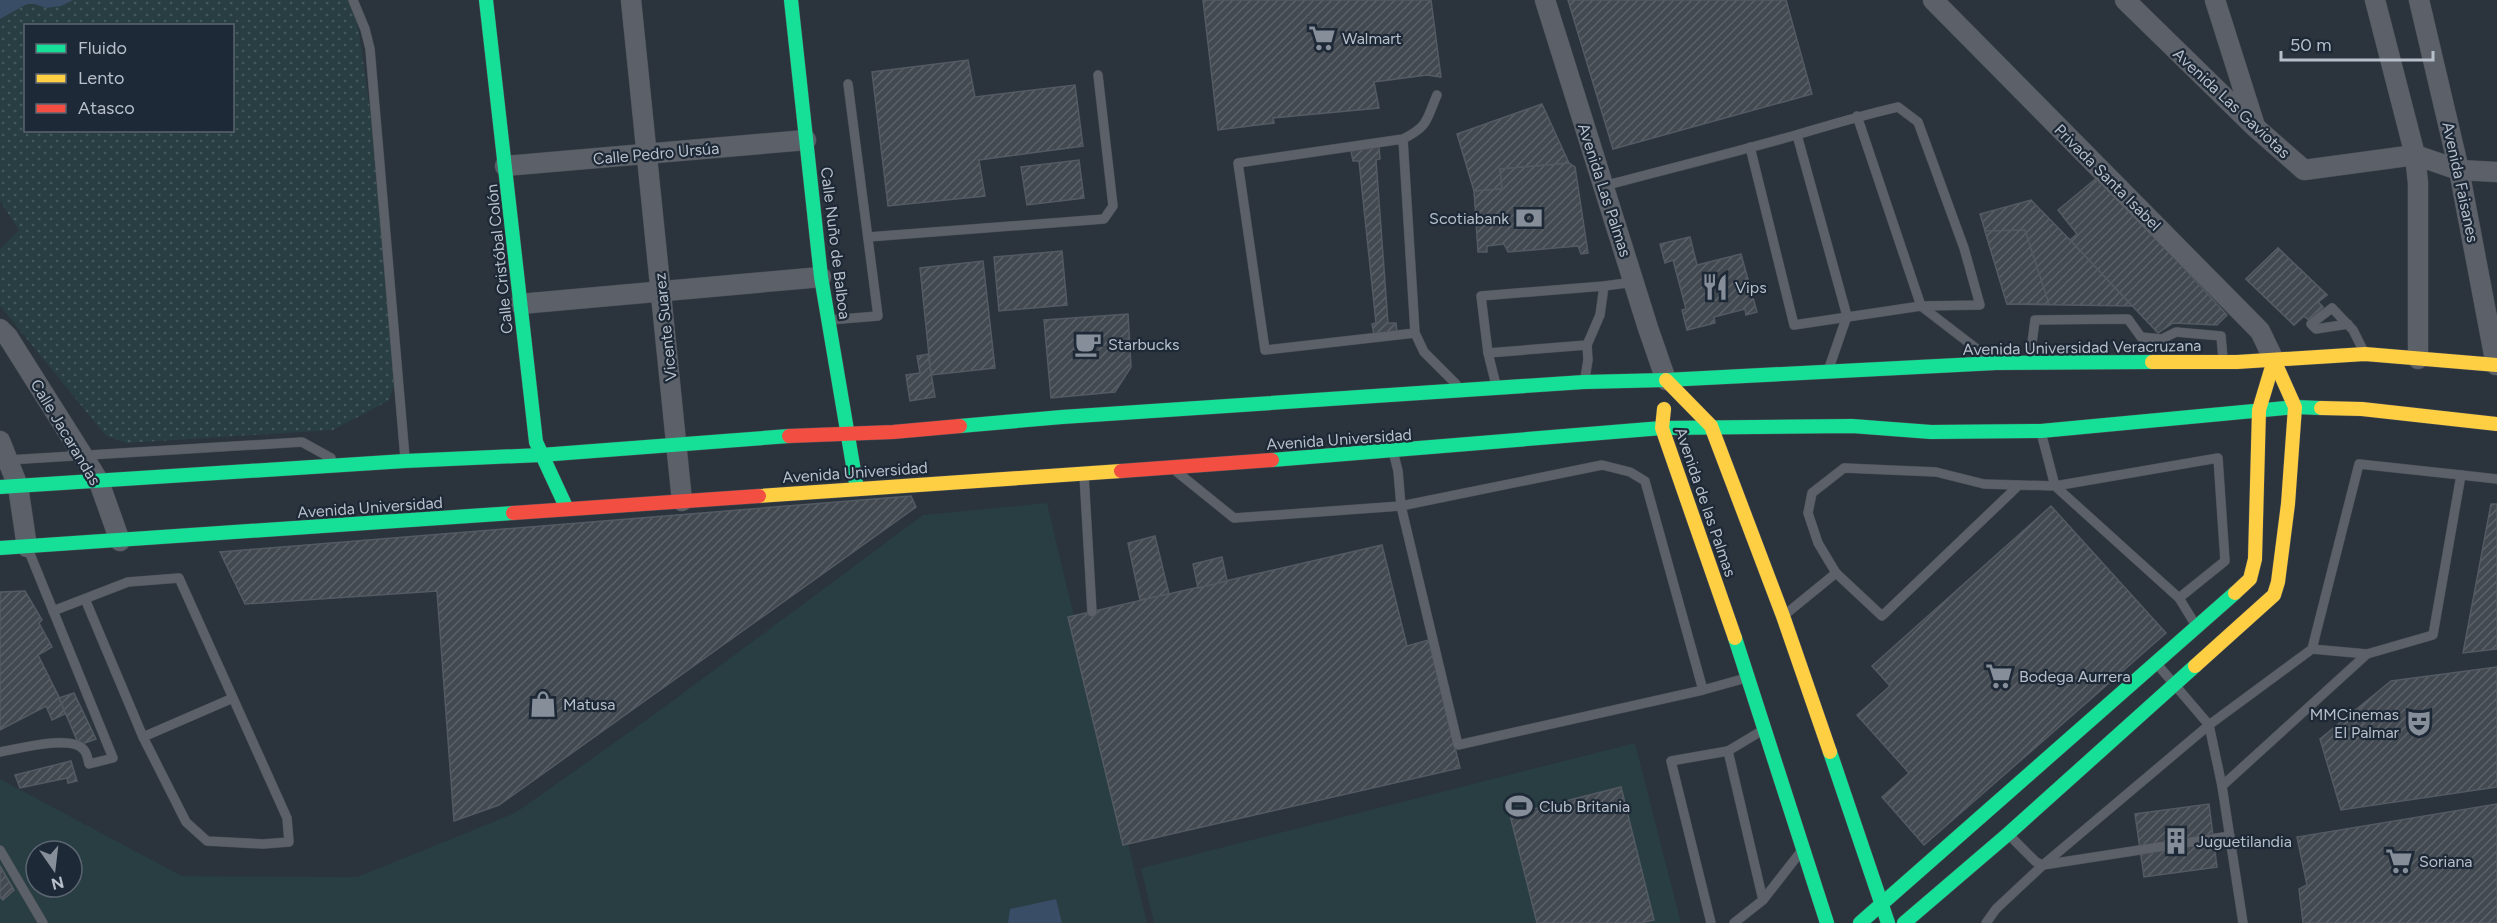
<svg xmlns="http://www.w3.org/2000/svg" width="2497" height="923" viewBox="0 0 2497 923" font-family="Figtree,sans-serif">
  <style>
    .green { fill: #283e42; fill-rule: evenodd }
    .garden { fill: url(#garden-dots); fill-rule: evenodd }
    .water { fill: #3a4d67 }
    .building { fill: url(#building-hatch); stroke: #545a63; stroke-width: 1.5 }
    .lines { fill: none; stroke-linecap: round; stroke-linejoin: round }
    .lane-casing { stroke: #4a4f56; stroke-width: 10 }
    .street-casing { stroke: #4a4f56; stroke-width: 21 }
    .fast-casing { stroke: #4a4f56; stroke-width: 15 }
    .slow-casing { stroke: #4a4f56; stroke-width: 15 }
    .jam-casing { stroke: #4a4f56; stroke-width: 15 }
    .lane { stroke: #5c6169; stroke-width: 9 }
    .street { stroke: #5c6169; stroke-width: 20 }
    .fast { stroke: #16e098; stroke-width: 14 }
    .slow { stroke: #ffcf43; stroke-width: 14 }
    .jam { stroke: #f24e42; stroke-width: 14 }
    .labels { text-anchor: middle; stroke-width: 4.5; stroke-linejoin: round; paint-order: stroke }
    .poi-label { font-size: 16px; fill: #b7bfcb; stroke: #1e2937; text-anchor: start }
    .street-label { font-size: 16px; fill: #b7bfcb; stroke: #1e2937 }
  </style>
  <defs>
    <pattern id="garden-dots" width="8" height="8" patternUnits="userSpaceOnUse" patternTransform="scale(1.5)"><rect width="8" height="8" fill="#283e42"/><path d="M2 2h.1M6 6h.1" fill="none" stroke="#45585c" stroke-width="1.8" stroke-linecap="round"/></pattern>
    <pattern id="building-hatch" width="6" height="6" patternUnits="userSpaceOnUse" patternTransform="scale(1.5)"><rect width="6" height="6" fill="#434950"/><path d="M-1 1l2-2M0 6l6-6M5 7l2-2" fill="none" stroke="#5c6168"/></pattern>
  </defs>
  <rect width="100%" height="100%" fill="#2b333c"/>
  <g class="green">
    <path d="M1047,503L1147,923H0V779L182,876L357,877L515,813L652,716L923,515ZM36,851H72V887H36Z"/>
    <polygon points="1635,743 1681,923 1154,923 1141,868"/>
  </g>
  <path class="garden" d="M0,0H352L355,5L381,185L394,387L388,401L333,430L127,443L106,436L0,306V249L19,230L0,201ZM26,26H232V130H26Z"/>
  <g class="water">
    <polygon points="0,0 73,0 61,6 46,8 35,4 27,4 0,19"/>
    <polygon points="1056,899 1062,923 1008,923 1010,909"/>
  </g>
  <g class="building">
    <polygon points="1203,0 1431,0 1441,77 1427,75 1374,82 1379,108 1273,118 1274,123 1218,130"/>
    <polygon points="1568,0 1786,0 1812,94 1613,149"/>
    <polygon points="968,60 975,97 1075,85 1083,146 979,160 985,196 888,206 872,72"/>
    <polygon points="1542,104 1569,163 1500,169 1502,189 1474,191 1457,134"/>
    <polygon points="1379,147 1380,159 1376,160 1388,323 1396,323 1397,332 1374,334 1372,324 1376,323 1359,161 1353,161 1351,151"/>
    <polygon points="1079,160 1084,198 1027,205 1021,167"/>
    <polygon points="1569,163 1575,167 1588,253 1581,254 1578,246 1508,252 1504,244 1487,246 1487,252 1478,252 1474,191 1502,189 1500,169"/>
    <polygon points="2099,176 2227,315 2217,325 2173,323 2158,333 2070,240 2077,234 2058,210"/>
    <polygon points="2031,200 2070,240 2132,306 2007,304 1980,214"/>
    <polygon points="2025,230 2049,304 2007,304 1985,231"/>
    <polygon points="1690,237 1697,265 1741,254 1757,312 1746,315 1745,309 1714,317 1715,323 1687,330 1682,310 1686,309 1673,260 1665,263 1660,244"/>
    <polygon points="2278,248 2327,295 2318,302 2323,307 2310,321 2304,316 2294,325 2246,279"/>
    <polygon points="2278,248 2327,295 2318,302 2323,307 2310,321 2304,316 2294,325 2246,279"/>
    <polygon points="1062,251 1067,305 999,311 994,257"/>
    <polygon points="983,261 995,368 931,375 920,268"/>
    <polygon points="1128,314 1131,367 1115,392 1051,398 1044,320"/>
    <polygon points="928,354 935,397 910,401 906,375 920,373 917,356"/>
    <polygon points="911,496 916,507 499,805 454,821 437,591 245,604 220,552"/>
    <polygon points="2491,504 2497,504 2497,649 2463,653"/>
    <polygon points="2051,506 2166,633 1924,845 1882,797 1909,773 1857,715 1890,686 1872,666"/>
    <polygon points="1155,536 1169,594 1140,600 1128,543"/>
    <polygon points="1382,545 1407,646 1429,640 1460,768 1123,845 1068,617"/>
    <polygon points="1222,557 1227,581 1198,588 1193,564"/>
    <polygon points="25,591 42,620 39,623 52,647 38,655 67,713 52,720 46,706 0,730 0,592"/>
    <polygon points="2497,667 2497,787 2341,810 2320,739 2391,681"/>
    <polygon points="74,693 96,739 79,745 59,698"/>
    <polygon points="71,761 77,781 68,783 67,778 20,788 15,775"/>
    <polygon points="1621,787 1654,920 1640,923 1537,923 1510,815"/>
    <polygon points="2209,804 2217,867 2144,877 2135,814"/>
    <polygon points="2497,804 2497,923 2303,923 2299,889 2307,885 2297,837"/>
    <polygon points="0,866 14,890 3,900 0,897"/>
  </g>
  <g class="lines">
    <defs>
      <g id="lane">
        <polyline points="353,0 365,29 370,49 405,458"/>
        <polyline points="1857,116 1921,306 1986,356"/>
        <polyline points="1797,135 1847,316 1829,368"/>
        <path d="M1403,139C1429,126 1426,120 1437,95"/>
        <path d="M1604,186C1668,169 1732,153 1796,135C1830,125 1863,115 1898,107L1918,122L1964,248L1980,305L1921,306L1794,325L1750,147"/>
        <polyline points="868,237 1104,219 1113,206 1098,75"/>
        <polyline points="1604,286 1481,296 1488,353 1587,345 1600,315 1604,286 1634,282"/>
        <polyline points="829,320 878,316 848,84"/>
        <polyline points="2348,324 2316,329 2311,324 2332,308 2353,330 2363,350"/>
        <polyline points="1415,333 1265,350 1238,163 1403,139 1415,333 1424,352 1456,384"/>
        <polyline points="1488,353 1496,385"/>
        <polyline points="2030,358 2035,320 2128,319 2141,337 2162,339 2176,332 2221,336 2223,359"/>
        <polyline points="1585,378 1588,360 1587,345"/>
        <polyline points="8,460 302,442 331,458"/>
        <polyline points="1177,472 1234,518 1401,506 1398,471 1394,455"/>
        <polyline points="1084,475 1092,612"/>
        <polyline points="2461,475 2497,479"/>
        <polyline points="2019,485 1882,616 1836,573 1818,543 1808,513 1812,493 1844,468 1936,472 1984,484 2055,486 2179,598 2225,561 2218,458 2055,486 2042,436"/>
        <polyline points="2179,598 2195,624"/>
        <polyline points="53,611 128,582 179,578 287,818 289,842 263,844 207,841 186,822 143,737 85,599"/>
        <polyline points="1787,613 1836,573"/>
        <polyline points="2157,664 2209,725 2222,786"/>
        <polyline points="1703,690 1645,481 1630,472 1602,465 1401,506 1458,745 1703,690 1746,678"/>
        <polyline points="143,737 233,698"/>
        <polyline points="1728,751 1763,730"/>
        <path d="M0,752C18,749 72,734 84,750C87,753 88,760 89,764L113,758L28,549"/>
        <polyline points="2010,836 2036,862 2043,865 2230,836"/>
        <polyline points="0,850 43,923"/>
        <polyline points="1711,923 1671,761 1728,751 1763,900"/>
        <polyline points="1734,923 1763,900 1799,854"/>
        <polyline points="1986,923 1996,909 2043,865 2209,725 2312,649 2359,464 2461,475 2433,635 2367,654 2312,649"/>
        <polyline points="2243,923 2222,786 2367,654"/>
      </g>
      <g id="street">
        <polyline points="631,0 682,501"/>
        <polyline points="1545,0 1648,328 1666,380"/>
        <polyline points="1933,0 2260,331 2274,360"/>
        <polyline points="2125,0 2255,127 2304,170 2415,155 2459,170 2497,172"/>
        <polyline points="2215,0 2254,123"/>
        <polyline points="2375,0 2415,155 2418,183 2418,359"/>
        <polyline points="2419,0 2459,170 2496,365"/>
        <polyline points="505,166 806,140"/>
        <polyline points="520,304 821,277"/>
        <polyline points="0,329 8,337 90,467 99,482 120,541"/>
        <polyline points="0,441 18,486 27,547"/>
      </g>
      <g id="fast">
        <polyline points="486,0 536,442 567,509"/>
        <polyline points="791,0 821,277 857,489"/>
        <polyline points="1666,380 1996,363 2152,362"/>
        <polyline points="960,426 1062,417 1584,382 1666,380"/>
        <polyline points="1662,428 1852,426 1931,432 2041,431 2295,407 2321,408"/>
        <polyline points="1272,460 1662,428"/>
        <polyline points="0,487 405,461 541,455 789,436"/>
        <polyline points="0,548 513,513"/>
        <polyline points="1735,638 1827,923"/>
        <polyline points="1830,752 1888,923"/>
        <polyline points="1860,923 2235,593"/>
        <polyline points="1904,923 2008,834 2195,666"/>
      </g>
      <g id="slow">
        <polyline points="2152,362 2237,362 2365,354 2497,365"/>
        <polyline points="1666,380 1711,426 1783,616 1830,752"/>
        <polyline points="2321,408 2362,409 2497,424"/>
        <polyline points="1664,409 1662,428 1735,638"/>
        <polyline points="759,496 1121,471"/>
        <polyline points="2235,593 2250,579 2255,559 2259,410 2274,360"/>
        <polyline points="2195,666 2274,595 2278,582 2288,504 2295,407 2274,360"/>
      </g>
      <g id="jam">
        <polyline points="789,436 893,432 960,426"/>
        <polyline points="1121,471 1272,460"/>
        <polyline points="513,513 759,496"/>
      </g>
    </defs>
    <use href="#lane" class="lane-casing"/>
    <use href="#street" class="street-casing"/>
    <use href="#fast" class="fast-casing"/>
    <use href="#slow" class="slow-casing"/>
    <use href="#jam" class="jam-casing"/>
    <use href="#lane" class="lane"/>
    <use href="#street" class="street"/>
    <use href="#fast" class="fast"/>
    <use href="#slow" class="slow"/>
    <use href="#jam" class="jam"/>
  </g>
  <defs>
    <symbol id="supermarket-bare" viewBox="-9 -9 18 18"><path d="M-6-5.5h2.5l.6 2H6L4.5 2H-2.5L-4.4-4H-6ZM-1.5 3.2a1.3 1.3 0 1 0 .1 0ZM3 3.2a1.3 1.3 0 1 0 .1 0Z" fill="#868e99" stroke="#1e2937" stroke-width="2.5" paint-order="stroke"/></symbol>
    <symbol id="bank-bare" viewBox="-9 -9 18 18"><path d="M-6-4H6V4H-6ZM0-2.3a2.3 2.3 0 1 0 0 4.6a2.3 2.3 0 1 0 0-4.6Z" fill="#868e99" stroke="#1e2937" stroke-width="2.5" paint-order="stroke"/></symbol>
    <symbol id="restaurant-bare" viewBox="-9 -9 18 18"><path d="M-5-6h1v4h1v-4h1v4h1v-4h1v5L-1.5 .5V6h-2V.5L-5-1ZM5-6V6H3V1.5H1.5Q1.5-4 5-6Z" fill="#868e99" stroke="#1e2937" stroke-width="2.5" paint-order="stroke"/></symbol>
    <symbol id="cafe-bare" viewBox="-9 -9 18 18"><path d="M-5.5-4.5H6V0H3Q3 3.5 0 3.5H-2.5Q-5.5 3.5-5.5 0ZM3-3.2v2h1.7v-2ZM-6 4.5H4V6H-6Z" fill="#868e99" stroke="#1e2937" stroke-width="2.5" paint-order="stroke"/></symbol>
    <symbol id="shop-bare" viewBox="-9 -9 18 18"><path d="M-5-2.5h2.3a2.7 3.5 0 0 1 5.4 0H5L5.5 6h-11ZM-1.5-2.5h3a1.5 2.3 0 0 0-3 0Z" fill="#868e99" stroke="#1e2937" stroke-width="2.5" paint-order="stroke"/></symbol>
    <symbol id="theatre-bare" viewBox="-9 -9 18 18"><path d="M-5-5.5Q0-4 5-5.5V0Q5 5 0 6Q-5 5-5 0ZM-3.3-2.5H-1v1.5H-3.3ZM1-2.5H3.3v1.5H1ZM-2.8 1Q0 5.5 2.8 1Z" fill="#868e99" stroke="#1e2937" stroke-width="2.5" paint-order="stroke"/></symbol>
    <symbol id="stadium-bare" viewBox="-9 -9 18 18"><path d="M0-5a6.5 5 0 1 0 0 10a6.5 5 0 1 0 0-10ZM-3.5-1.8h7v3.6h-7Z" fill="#868e99" stroke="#1e2937" stroke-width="2.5" paint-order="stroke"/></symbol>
    <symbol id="building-bare" viewBox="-9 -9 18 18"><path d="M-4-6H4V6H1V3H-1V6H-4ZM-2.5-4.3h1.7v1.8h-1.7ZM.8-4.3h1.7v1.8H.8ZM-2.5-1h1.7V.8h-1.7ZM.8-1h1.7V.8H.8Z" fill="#868e99" stroke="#1e2937" stroke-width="2.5" paint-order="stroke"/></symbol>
  </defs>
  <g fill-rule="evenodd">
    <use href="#supermarket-bare" x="1303" y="19" width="38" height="38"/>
    <use href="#bank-bare" x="1510" y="199" width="38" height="38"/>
    <use href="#restaurant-bare" x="1696" y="268" width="38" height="38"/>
    <use href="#cafe-bare" x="1069" y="325" width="38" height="38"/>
    <use href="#supermarket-bare" x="1980" y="657" width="38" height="38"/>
    <use href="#shop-bare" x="524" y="685" width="38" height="38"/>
    <use href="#theatre-bare" x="2400" y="704" width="38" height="38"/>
    <use href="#stadium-bare" x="1500" y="787" width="38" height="38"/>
    <use href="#building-bare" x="2157" y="822" width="38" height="38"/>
    <use href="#supermarket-bare" x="2380" y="842" width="38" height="38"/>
  </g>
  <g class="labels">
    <g class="poi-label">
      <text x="1342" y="44">Walmart</text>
      <text x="1509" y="224" text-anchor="end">Scotiabank</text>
      <text x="1735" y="293">Vips</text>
      <text x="1108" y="350">Starbucks</text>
      <text x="2019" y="682">Bodega Aurrera</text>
      <text x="563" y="710">Matusa</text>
      <text x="2399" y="720" text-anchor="end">MMCinemas<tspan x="2399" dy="18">El Palmar</tspan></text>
      <text x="1539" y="812">Club Britania</text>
      <text x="2196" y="847">Juguetilandia</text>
      <text x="2419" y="867">Soriana</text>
    </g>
    <g class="street-label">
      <text transform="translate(2232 103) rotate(43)" y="6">Avenida Las Gaviotas</text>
      <text transform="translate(656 153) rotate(-5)" y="6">Calle Pedro Ursúa</text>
      <text transform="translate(2108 177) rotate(45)" y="6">Privada Santa Isabel</text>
      <text transform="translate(2461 182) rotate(78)" y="6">Avenida Faisanes</text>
      <text transform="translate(1605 190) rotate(72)" y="6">Avenida Las Palmas</text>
      <text transform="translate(836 243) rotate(83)" y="6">Calle Nuño de Balboa</text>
      <text transform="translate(499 259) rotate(-96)" y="6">Calle Cristóbal Colón</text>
      <text transform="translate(665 327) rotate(-96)" y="6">Vicente Suarez</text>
      <text transform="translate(2082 347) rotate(-1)" y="6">Avenida Universidad Veracruzana</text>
      <text transform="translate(66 432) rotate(59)" y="6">Calle Jacarandas</text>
      <text transform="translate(1339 439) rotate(-4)" y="6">Avenida Universidad</text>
      <text transform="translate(855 472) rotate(-4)" y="6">Avenida Universidad</text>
      <text transform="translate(1706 502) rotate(71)" y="6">Avenida de las Palmas</text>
      <text transform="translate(370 507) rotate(-4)" y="6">Avenida Universidad</text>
    </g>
  </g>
  <rect x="24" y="24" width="210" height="108" fill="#1e2937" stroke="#5b6572" stroke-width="1.5"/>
  <rect x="36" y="44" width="30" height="9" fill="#16e098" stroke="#5b6572" stroke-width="1.5"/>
  <text x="78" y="54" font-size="18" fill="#b7bfcb">Fluido</text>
  <rect x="36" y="74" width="30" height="9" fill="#ffcf43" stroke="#5b6572" stroke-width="1.5"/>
  <text x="78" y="84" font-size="18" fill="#b7bfcb">Lento</text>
  <rect x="36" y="104" width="30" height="9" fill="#f24e42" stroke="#5b6572" stroke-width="1.5"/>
  <text x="78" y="114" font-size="18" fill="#b7bfcb">Atasco</text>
  <g transform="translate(54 869) rotate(166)"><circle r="28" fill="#1e2937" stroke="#5b6572" stroke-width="1.5"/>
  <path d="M0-4.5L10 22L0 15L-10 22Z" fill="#868e99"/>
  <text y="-9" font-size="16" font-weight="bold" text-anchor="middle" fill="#b7bfcb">N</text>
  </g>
  <path d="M2281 51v9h152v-9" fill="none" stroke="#b7bfcb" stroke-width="3"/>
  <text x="2290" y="51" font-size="18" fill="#b7bfcb" stroke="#1e2937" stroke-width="4.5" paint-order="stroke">50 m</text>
</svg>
